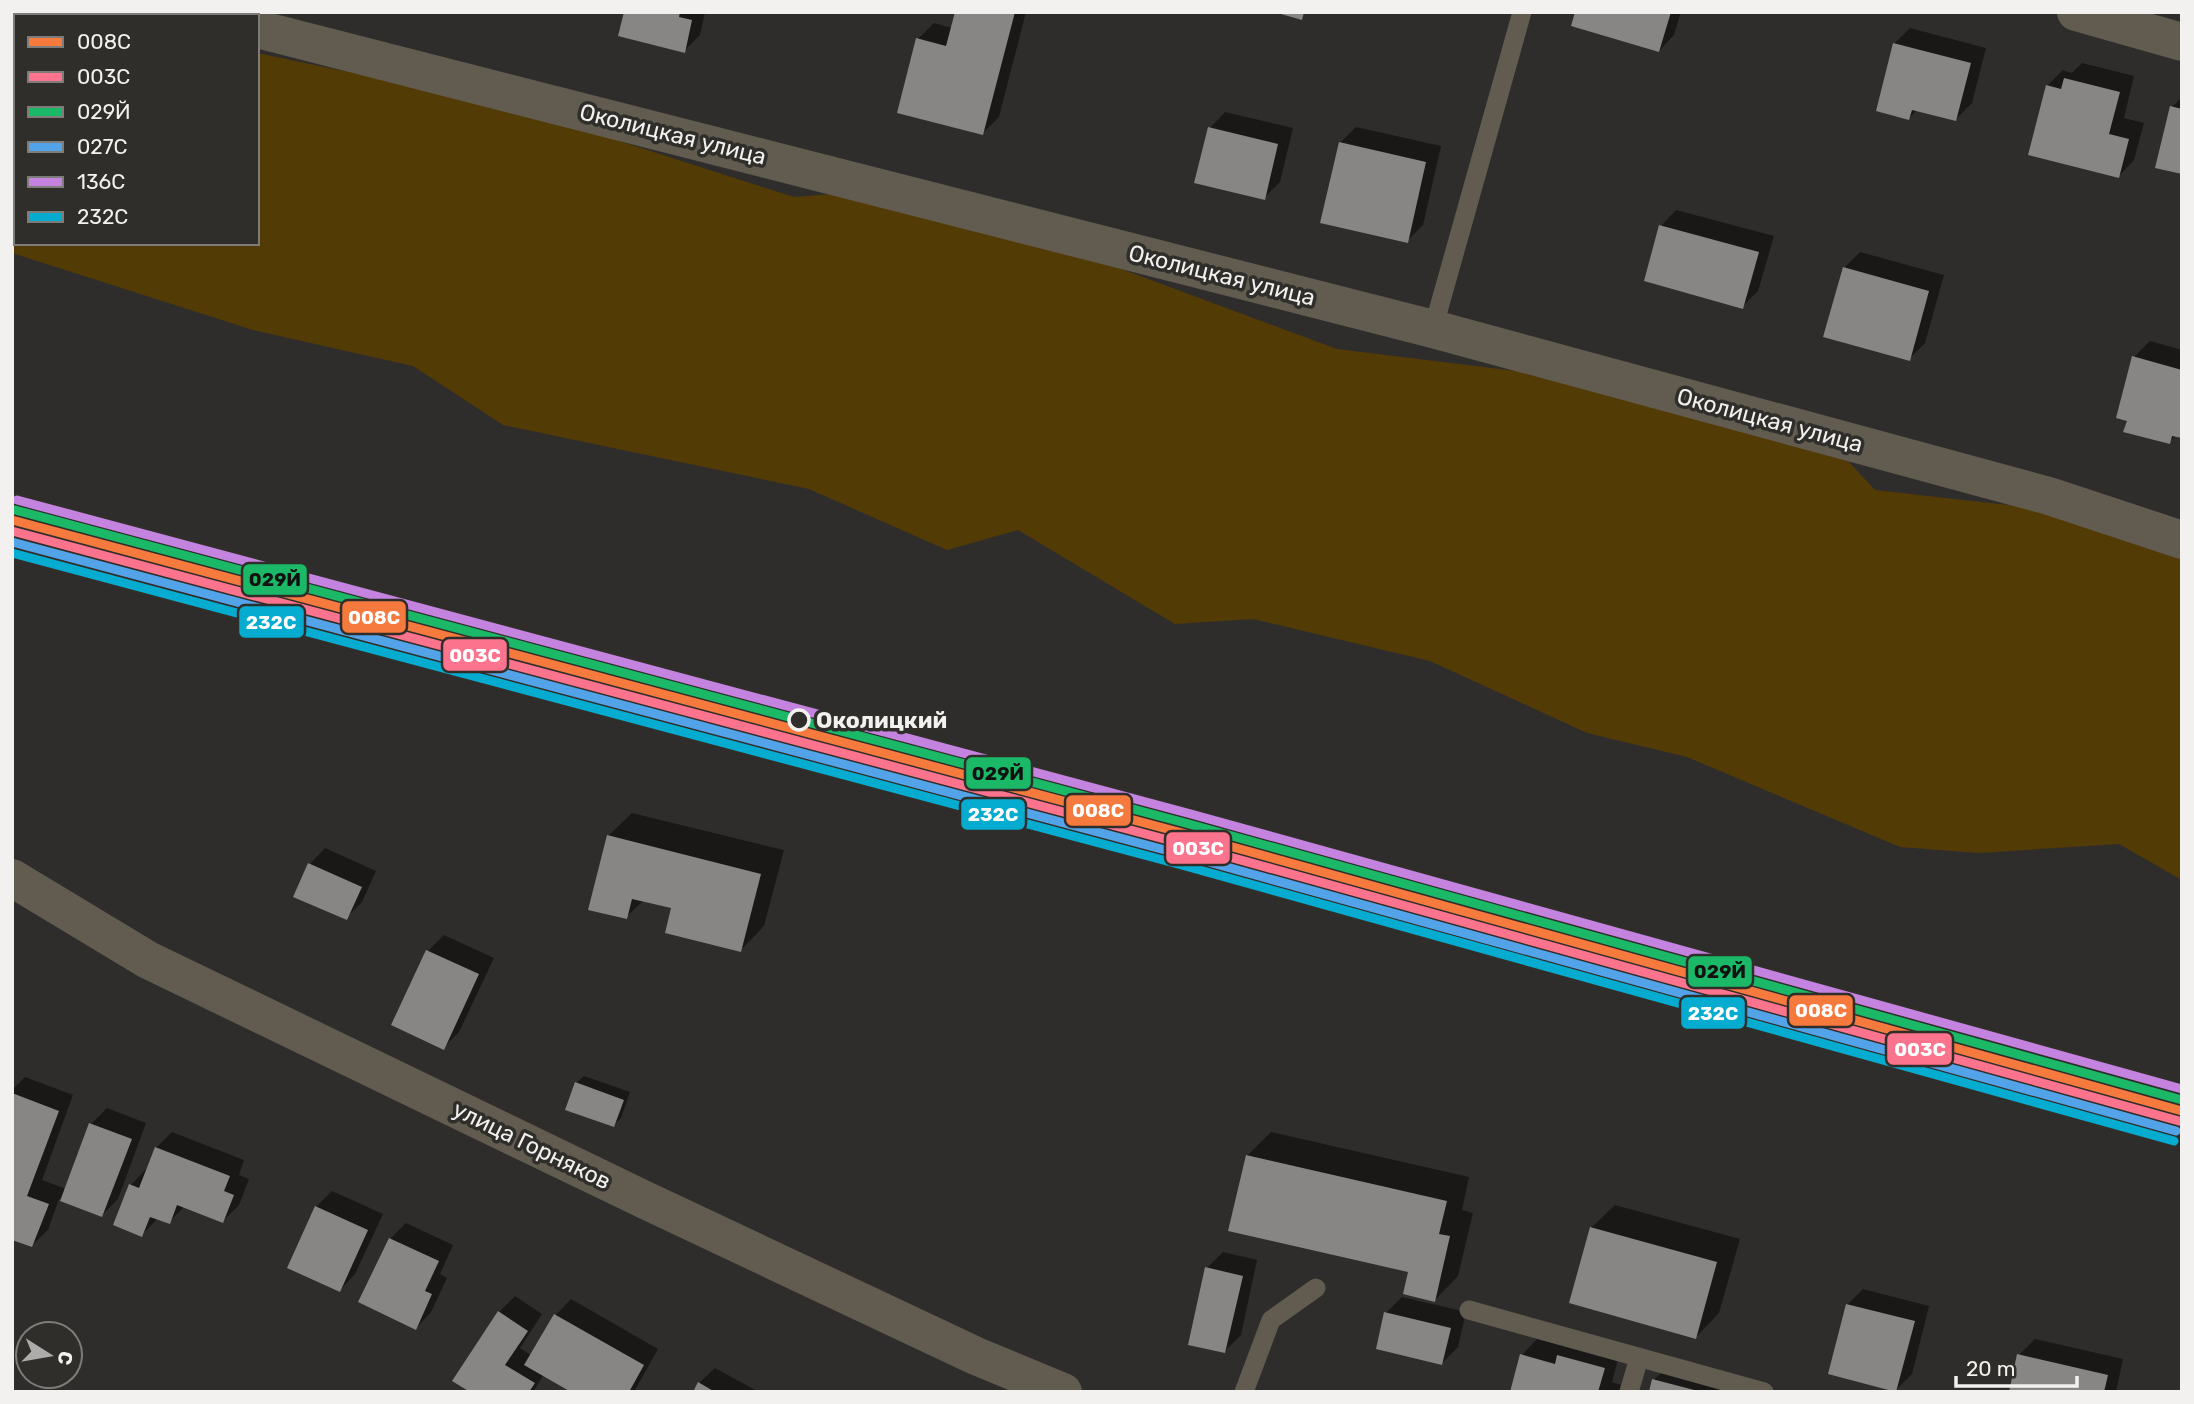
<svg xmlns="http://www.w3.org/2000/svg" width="2194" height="1404" viewBox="0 0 2194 1404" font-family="Rubik,sans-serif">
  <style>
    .green { fill: #533b06 }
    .shadow { fill: #0007 }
    .building { fill: #878684 }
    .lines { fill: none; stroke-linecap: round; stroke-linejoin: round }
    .service { stroke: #615b50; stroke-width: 19 }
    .minor { stroke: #615b50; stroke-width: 38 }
    .rail-1-casing { stroke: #302e2a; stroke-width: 14 }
    .rail-2-casing { stroke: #302e2a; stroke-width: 14 }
    .rail-3-casing { stroke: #302e2a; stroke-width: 14 }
    .rail-4-casing { stroke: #302e2a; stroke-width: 14 }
    .rail-5-casing { stroke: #302e2a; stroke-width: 14 }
    .rail-6-casing { stroke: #302e2a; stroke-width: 14 }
    .rail-1 { stroke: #f6793e; stroke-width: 9 }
    .rail-2 { stroke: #fc738d; stroke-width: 9 }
    .rail-3 { stroke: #1ab867; stroke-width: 9 }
    .rail-4 { stroke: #53a3e8; stroke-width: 9 }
    .rail-5 { stroke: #c483df; stroke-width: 9 }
    .rail-6 { stroke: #06acd0; stroke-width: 9 }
    .stop-dot { fill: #302e2a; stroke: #f2f1ef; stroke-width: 3.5 }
    .labels { text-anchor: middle; stroke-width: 7; stroke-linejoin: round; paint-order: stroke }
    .street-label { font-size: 23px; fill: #f2f1ef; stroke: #302e2a }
    .stop-label { font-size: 23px; font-weight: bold; fill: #f2f1ef; stroke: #302e2a; text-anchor: start }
    .line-badge { stroke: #302e2a; stroke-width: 2.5 }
    .badge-label { font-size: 19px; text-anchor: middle; font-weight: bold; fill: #fff }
    .pale-badge-label { font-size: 19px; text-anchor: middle; font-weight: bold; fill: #111 }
  </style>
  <rect width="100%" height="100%" fill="#2f2d2b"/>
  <polygon class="green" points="12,12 86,12 94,16 16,16 16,243 257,243 257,53 507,105 794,197 911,188 1116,267 1337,349 1541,374 1819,430 1875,490 2060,511 2182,547 2182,880 2119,844 1979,853 1900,847 1687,757 1587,733 1430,661 1253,619 1175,624 1018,530 947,550 809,489 503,425 413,366 253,330 12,253"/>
  <g class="shadow">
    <polygon points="626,12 705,12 700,35 684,51"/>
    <polygon points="956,12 1026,12 999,117 983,133 918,39 934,23 952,28"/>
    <polygon points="1577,12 1681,12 1674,35 1659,51"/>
    <polygon points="1910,28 1986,48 1972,103 1956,119 1918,109 1909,118 1894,44"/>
    <polygon points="2082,63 2134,76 2124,118 2144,123 2134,160 2119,176 2047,86 2063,70 2072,73"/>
    <polygon points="2182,97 2182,172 2172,107"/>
    <polygon points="1225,112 1293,128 1280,182 1264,198 1210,128"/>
    <polygon points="1356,127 1441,146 1423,225 1407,241 1340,143"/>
    <polygon points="1676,210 1774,236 1758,291 1742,307 1661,226"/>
    <polygon points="1860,252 1944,275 1925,343 1909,359 1844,268"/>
    <polygon points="2150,341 2182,350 2182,436 2177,435 2169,442 2129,420 2134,357"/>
    <polygon points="632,813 784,850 764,926 741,950 673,907 644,900 626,917 608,836"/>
    <polygon points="325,848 376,871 362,902 346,918 310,864"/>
    <polygon points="444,935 494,958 459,1032 443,1048 394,1025 428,951"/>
    <polygon points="584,1076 630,1092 621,1118 614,1125 576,1083"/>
    <polygon points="25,1077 73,1095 42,1180 66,1189 91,1124 107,1108 146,1123 118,1199 102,1215 59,1199 48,1230 32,1245 12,1238 12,1203 16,1193 12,1191 12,1090"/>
    <polygon points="172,1132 244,1160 239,1175 249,1179 239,1205 223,1221 185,1206 169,1222 158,1218 142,1235 131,1185 146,1169 156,1148"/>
    <polygon points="1271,1132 1469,1177 1462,1210 1473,1213 1458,1276 1435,1300 1410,1271 1247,1156"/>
    <polygon points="332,1191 383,1214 355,1274 340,1290 316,1207"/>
    <polygon points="1615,1205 1740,1239 1719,1313 1696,1337 1591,1228"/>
    <polygon points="406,1223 453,1245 440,1274 447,1278 431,1312 416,1328 390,1239"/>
    <polygon points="1223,1252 1257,1260 1241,1335 1225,1351 1207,1268"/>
    <polygon points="1863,1289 1929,1306 1912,1374 1896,1390 1847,1305"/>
    <polygon points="515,1296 542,1314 520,1348 532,1356 556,1315 571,1299 658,1349 634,1392 572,1392 544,1374 533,1392 473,1392 499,1312"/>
    <polygon points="1402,1297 1466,1312 1458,1347 1442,1363 1386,1313"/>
    <polygon points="1537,1339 1568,1347 1620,1352 1612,1382 1621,1385 1619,1392 1512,1392 1522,1355"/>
    <polygon points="2035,1339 2123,1359 2116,1392 2011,1392 2019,1355"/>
    <polygon points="1670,1364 1726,1379 1722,1392 1651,1392 1654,1380"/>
    <polygon points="715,1368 759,1392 695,1392 699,1383"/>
  </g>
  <g class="building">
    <polygon points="624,12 680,12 679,17 692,20 685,53 618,36"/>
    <polygon points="955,12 1015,12 983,135 897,113 916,38 946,46"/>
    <polygon points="1274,12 1304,12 1302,20"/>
    <polygon points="1575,12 1671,12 1659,52 1571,26"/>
    <polygon points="1893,43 1971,63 1956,121 1912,110 1909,120 1876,111"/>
    <polygon points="2064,78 2120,92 2109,134 2129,139 2119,178 2028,155 2046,85 2061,89"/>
    <polygon points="2170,106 2182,109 2182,174 2155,168"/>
    <polygon points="1208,127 1278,144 1265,200 1194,183"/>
    <polygon points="1339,142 1426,162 1408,243 1320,223"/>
    <polygon points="1659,225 1759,252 1743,309 1644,281"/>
    <polygon points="1843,267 1929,291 1910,361 1823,337"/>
    <polygon points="2132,356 2182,370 2182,438 2172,436 2170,444 2123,432 2127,421 2116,418"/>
    <polygon points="607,835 761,874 741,952 665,933 671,908 632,899 627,919 588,910"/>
    <polygon points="308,863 362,887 347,920 293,897"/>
    <polygon points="426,950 479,974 444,1050 391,1025"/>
    <polygon points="575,1082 624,1100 614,1127 565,1110"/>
    <polygon points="12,1093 59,1111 27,1196 49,1204 32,1247 12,1240 14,1194 12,1193"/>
    <polygon points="89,1123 132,1139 102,1217 60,1201"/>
    <polygon points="155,1147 230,1176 224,1191 234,1195 223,1223 177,1205 170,1224 150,1217 142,1237 113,1225 129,1184 139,1188"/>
    <polygon points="1246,1155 1447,1201 1439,1234 1450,1236 1435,1302 1403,1294 1408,1272 1228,1231"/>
    <polygon points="315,1206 368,1230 340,1292 287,1268"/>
    <polygon points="1590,1227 1717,1262 1696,1339 1569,1303"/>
    <polygon points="389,1238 439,1261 425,1291 432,1294 416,1330 358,1302"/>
    <polygon points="1205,1267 1243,1276 1225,1353 1188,1345"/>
    <polygon points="1846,1304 1915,1321 1896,1392 1828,1374"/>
    <polygon points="498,1311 528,1331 505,1365 535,1383 529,1392 470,1392 452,1381"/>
    <polygon points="1384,1312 1451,1328 1442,1365 1376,1349"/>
    <polygon points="554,1314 644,1365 629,1392 571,1392 524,1365"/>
    <polygon points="1520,1354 1555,1364 1557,1355 1605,1368 1598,1392 1510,1392"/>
    <polygon points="2017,1354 2108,1375 2104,1392 2009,1392"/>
    <polygon points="1652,1379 1698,1391 1698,1392 1649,1392"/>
    <polygon points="698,1382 715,1392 693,1392"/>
  </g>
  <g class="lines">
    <g class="service">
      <polyline points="1433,329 1522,12"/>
      <polyline points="1469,1310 1764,1392"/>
      <polyline points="1244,1392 1271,1320 1316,1288"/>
      <polyline points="1629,1392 1639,1358"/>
    </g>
    <g class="minor">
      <polyline points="194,12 207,16"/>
      <polyline points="2076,12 2182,42"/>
      <polyline points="257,29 1433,329 2049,496 2182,540"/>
      <polyline points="12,878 148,960 645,1200 976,1356 1063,1392"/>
    </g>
    <defs>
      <polyline id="rail-1" points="12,520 1186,834 2182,1111"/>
      <polyline id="rail-2" points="12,531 1183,844 2179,1121"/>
      <polyline id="rail-3" points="15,510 1189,824 2182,1100"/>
      <polyline id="rail-4" points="12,542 1180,854 2176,1131"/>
      <polyline id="rail-5" points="17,500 1191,814 2182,1089"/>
      <polyline id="rail-6" points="12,553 1178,864 2174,1141"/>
    </defs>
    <use href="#rail-1" class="rail-1-casing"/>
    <use href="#rail-2" class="rail-2-casing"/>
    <use href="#rail-3" class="rail-3-casing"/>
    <use href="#rail-4" class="rail-4-casing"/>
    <use href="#rail-5" class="rail-5-casing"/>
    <use href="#rail-6" class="rail-6-casing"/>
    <use href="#rail-1" class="rail-1"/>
    <use href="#rail-2" class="rail-2"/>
    <use href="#rail-3" class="rail-3"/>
    <use href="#rail-4" class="rail-4"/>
    <use href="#rail-5" class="rail-5"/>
    <use href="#rail-6" class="rail-6"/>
  </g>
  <circle class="stop-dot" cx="799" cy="720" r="10"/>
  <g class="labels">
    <g class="street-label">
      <text transform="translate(673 134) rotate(14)" y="8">Околицкая улица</text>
      <text transform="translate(1222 275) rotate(14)" y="8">Околицкая улица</text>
      <text transform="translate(1770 420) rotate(15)" y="8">Околицкая улица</text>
      <text transform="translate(532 1145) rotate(26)" y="8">улица Горняков</text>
    </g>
    <g class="stop-label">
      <text x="816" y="728">Околицкий</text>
    </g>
  </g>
  <g class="line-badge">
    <rect x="242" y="563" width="66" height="33" rx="7" fill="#1ab867"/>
    <rect x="341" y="600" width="66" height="34" rx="7" fill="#f6793e"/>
    <rect x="238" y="605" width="67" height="34" rx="7" fill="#06acd0"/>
    <rect x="442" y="638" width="66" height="34" rx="7" fill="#fc738d"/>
    <rect x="965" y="756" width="67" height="34" rx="7" fill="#1ab867"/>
    <rect x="1065" y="794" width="67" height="33" rx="7" fill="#f6793e"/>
    <rect x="960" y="798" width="66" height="33" rx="7" fill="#06acd0"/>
    <rect x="1165" y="831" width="66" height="34" rx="7" fill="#fc738d"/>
    <rect x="1687" y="955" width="66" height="33" rx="7" fill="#1ab867"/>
    <rect x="1788" y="994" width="66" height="33" rx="7" fill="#f6793e"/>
    <rect x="1680" y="996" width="66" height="34" rx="7" fill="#06acd0"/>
    <rect x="1886" y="1032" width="67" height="34" rx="7" fill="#fc738d"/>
  </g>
  <g class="badge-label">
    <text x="374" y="624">008С</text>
    <text x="271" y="629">232C</text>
    <text x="475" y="662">003С</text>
    <text x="1098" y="817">008С</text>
    <text x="993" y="821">232C</text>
    <text x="1198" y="855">003С</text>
    <text x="1821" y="1017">008С</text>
    <text x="1713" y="1020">232C</text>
    <text x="1920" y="1056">003С</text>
  </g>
  <g class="pale-badge-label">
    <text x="275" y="586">029Й</text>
    <text x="998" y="780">029Й</text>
    <text x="1720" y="978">029Й</text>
  </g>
  <rect width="2194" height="1404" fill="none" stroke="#f2f1ef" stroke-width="28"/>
  <rect x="14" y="14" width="245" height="231" fill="#302e2a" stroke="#7e7c79" stroke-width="2"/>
  <rect x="28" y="37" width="35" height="10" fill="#f6793e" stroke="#7e7c79" stroke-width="2"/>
  <text x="77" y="49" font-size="21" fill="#f2f1ef">008С</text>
  <rect x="28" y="72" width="35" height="10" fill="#fc738d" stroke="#7e7c79" stroke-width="2"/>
  <text x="77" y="84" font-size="21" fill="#f2f1ef">003С</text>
  <rect x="28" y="107" width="35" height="10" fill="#1ab867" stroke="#7e7c79" stroke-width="2"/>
  <text x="77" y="119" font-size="21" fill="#f2f1ef">029Й</text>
  <rect x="28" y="142" width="35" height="10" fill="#53a3e8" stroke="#7e7c79" stroke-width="2"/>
  <text x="77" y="154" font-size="21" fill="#f2f1ef">027С</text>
  <rect x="28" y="177" width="35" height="10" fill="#c483df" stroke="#7e7c79" stroke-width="2"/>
  <text x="77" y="189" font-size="21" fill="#f2f1ef">136С</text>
  <rect x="28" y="212" width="35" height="10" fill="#06acd0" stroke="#7e7c79" stroke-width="2"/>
  <text x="77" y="224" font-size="21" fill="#f2f1ef">232C</text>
  <g transform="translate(49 1355) rotate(101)"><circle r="33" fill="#302e2a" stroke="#7e7c79" stroke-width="2"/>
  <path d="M0-5L12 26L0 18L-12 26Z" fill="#aeacaa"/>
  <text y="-10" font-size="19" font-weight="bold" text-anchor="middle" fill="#f2f1ef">С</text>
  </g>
  <path d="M1956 1376v10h121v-10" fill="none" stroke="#f2f1ef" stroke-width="3.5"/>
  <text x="1966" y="1376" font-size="21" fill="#f2f1ef" stroke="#302e2a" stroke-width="5" paint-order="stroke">20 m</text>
</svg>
